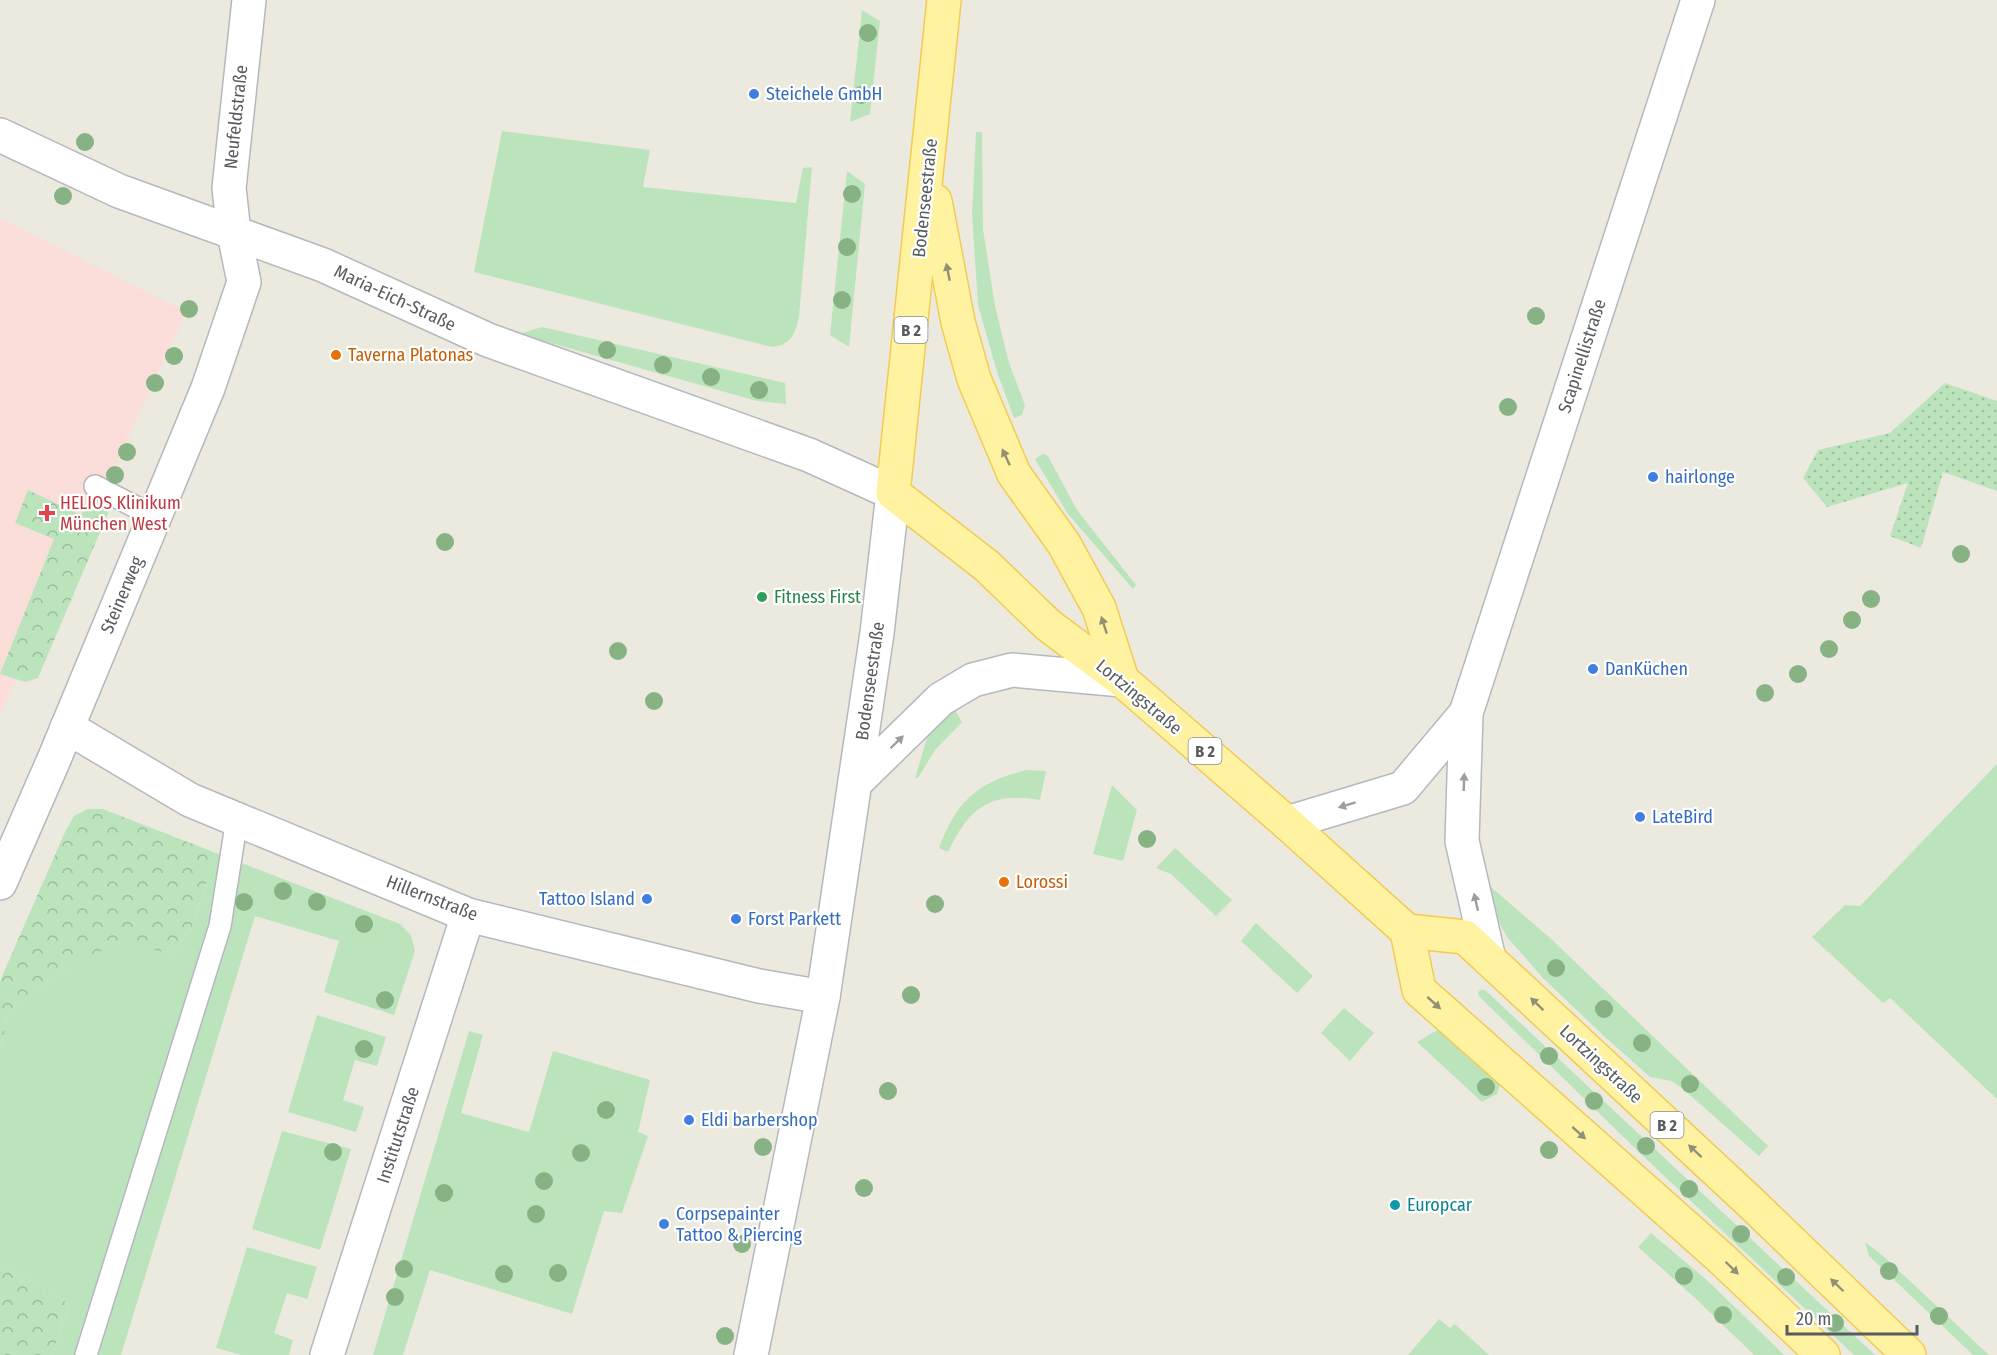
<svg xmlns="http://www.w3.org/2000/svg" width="1997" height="1355" viewBox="0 0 1997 1355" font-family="'Fira Sans Condensed',sans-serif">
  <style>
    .medical { fill: #fbdeda }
    .green { fill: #bbe4bd }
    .forest { fill: url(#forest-crowns) }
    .park { fill: url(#park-dots) }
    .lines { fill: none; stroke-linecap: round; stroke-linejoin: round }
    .service-casing { stroke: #b5b8bd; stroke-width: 24 }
    .minor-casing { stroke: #b5b8bd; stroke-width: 36 }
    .tertiary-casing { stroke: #b5b8bd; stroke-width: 36 }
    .secondary-casing { stroke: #b5b9bf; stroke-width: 36 }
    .primary-casing { stroke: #f2cb53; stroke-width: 36 }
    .service { stroke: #fff; stroke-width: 21 }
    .minor { stroke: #fff; stroke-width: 33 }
    .tertiary { stroke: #fff; stroke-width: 33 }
    .secondary { stroke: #fff; stroke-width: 33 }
    .primary { stroke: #fff3a1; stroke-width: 33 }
    .tree { fill: #87b284 }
    .oneway { fill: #929177 }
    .oneway2 { fill: #9b9da0 }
    .shop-dot { fill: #3f7fe0; stroke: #fff; stroke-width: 2 }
    .food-dot { fill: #e8710a; stroke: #fff; stroke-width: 2 }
    .health-dot { fill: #e0444e; stroke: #fff; stroke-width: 2 }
    .leisure-dot { fill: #2e9e5b; stroke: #fff; stroke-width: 2 }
    .culture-dot { fill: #0f9aa8; stroke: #fff; stroke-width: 2 }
    .labels { text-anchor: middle; stroke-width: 4.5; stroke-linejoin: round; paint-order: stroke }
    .shield { fill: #fff; stroke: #8a8d90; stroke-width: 1.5 }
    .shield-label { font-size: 16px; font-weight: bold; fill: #585c61 }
    .shop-label { font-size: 18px; fill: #366cbe; stroke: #fff; text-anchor: start }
    .street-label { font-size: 18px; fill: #585c61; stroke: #fff }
    .food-label { font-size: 18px; fill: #c56008; stroke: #fff; text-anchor: start }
    .health-label { font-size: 18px; fill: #be3a42; stroke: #fff; text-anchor: start }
    .leisure-label { font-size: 18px; fill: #27864d; stroke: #fff; text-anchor: start }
    .culture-label { font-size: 18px; fill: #0d838f; stroke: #fff; text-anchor: start }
  </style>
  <defs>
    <pattern id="forest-crowns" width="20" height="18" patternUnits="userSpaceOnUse" patternTransform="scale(1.5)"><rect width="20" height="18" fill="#bbe4bd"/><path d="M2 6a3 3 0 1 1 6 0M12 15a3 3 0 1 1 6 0" fill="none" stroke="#9bbc9d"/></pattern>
    <pattern id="park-dots" width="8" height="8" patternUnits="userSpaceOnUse" patternTransform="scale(1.5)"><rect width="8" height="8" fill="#bbe4bd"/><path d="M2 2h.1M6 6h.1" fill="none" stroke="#9bbc9d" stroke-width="1.8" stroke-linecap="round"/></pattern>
  </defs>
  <rect width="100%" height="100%" fill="#eceadf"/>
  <polygon class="medical" points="0,218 186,312 0,715"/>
  <g class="green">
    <polygon points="862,10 880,21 870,114 850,122"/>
    <path d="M502,131L650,150L643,187L796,203L803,168L812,167L799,317C796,333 790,346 772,347L474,272Z"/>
    <polygon points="976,132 982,132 983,229 995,306 1009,363 1025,405 1022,415 1014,418 997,372 978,305 972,214"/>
    <polygon points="847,171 865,184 849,347 830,335"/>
    <polygon points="542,327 785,383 786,404 757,401 519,334"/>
    <polygon points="1043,454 1048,456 1077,510 1136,585 1133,589 1068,514 1035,459"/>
    <polygon points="954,709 962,722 935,750 918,778 915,778 927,738 933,729"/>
    <polygon points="1997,764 1997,1099 1890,998 1883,1003 1812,937 1845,905 1860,906"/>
    <path d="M1026,770L1046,771L1040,800C990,791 969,808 948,852L939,848C957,800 977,783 1026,770Z"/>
    <polygon points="1112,785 1137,810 1123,861 1093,854"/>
    <polygon points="1175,848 1232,900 1216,916 1171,874 1156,868"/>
    <polygon points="216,853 400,924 411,935 415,951 394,1015 324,992 339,941 255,916 121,1355 52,1355 69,1304 0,1262 0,1049 10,1011 54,978 113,943 172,953 192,927"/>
    <polygon points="1485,882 1550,938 1768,1146 1759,1156 1682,1088 1671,1081 1650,1077 1605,1037 1544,979 1507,937 1493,910"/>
    <polygon points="1256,923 1313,976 1297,993 1241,941"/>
    <polygon points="1481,990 1485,990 1875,1355 1854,1355 1642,1155 1489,1006 1479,996 1478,992"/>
    <polygon points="1344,1008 1374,1033 1350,1061 1321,1033"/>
    <polygon points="317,1015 386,1037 377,1066 355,1060 343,1100 364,1107 356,1132 288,1112"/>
    <polygon points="1439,1029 1502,1078 1497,1094 1482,1102 1417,1042"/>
    <polygon points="469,1031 483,1035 461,1113 529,1132 553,1051 650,1080 638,1132 648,1136 622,1213 604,1211 572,1314 430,1270 403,1355 373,1355"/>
    <polygon points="282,1131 351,1149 320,1250 252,1229"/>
    <polygon points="1651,1233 1709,1282 1784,1355 1754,1355 1696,1299 1638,1247"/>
    <polygon points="1865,1242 1882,1255 1989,1355 1973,1355 1869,1256"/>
    <polygon points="247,1247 317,1267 307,1299 287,1293 274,1333 293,1340 289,1355 241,1355 216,1348"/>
    <polygon points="1439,1319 1450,1328 1455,1324 1489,1355 1408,1355"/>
  </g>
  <g class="forest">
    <polygon points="28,490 81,515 87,503 109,511 38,678 25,682 0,674 54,539 15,523"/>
    <polygon points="87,809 103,809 216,853 192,927 172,953 113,944 54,978 10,1011 0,1049 0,981 65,832 74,816"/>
    <polygon points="0,1262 69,1304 52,1355 0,1355"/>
  </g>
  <polygon class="park" points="1945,383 1997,401 1997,491 1943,472 1921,548 1890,536 1908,483 1827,507 1803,478 1818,450 1890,433"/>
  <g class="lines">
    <defs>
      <g id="service">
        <polyline points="95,486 155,517"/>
        <polyline points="86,1355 220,926 237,819"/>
      </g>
      <g id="minor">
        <polyline points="67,727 190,800 468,915 759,986 823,997"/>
        <polyline points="1287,823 1403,788 1466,713"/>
        <polyline points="0,883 55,757 208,388 244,282 234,233 229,188 249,0"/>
        <polyline points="1489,959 1462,841 1466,713 1698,0"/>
        <polyline points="327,1355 468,915"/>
      </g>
      <polyline id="tertiary" points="0,135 119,191 323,265 488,340 809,455 893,493"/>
      <g id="secondary">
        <polyline points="855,783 941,699 973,680 1012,670 1122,680"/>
        <polyline points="751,1355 823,997 877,633 893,493"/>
      </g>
      <g id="primary">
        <polyline points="944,0 893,493 987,566 1048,625 1122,680 1287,823 1407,931 1419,990 1722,1259 1823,1355"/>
        <polyline points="935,201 958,322 974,379 1014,474 1064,544 1099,608 1122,680"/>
        <polyline points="1407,931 1465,937 1749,1201 1909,1355"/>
      </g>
    </defs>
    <use href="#service" class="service-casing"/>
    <use href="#minor" class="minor-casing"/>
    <use href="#tertiary" class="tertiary-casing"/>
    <use href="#secondary" class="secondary-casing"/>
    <use href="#primary" class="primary-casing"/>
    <use href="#service" class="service"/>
    <use href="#minor" class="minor"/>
    <use href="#tertiary" class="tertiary"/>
    <use href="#secondary" class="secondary"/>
    <use href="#primary" class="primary"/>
  </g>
  <g class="tree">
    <circle cx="868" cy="33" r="9"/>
    <circle cx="861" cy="95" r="9"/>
    <circle cx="85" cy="142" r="9"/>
    <circle cx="852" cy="194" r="9"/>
    <circle cx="63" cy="196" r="9"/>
    <circle cx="847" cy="247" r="9"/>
    <circle cx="842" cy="300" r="9"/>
    <circle cx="189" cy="309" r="9"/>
    <circle cx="1536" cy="316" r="9"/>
    <circle cx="607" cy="350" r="9"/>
    <circle cx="174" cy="356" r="9"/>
    <circle cx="663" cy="365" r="9"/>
    <circle cx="711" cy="377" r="9"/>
    <circle cx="155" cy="383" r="9"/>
    <circle cx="759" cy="390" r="9"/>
    <circle cx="1508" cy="407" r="9"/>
    <circle cx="127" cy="452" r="9"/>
    <circle cx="115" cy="475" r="9"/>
    <circle cx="445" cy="542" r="9"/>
    <circle cx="1961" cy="554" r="9"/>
    <circle cx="1871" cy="599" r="9"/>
    <circle cx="1852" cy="620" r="9"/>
    <circle cx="1829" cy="649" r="9"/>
    <circle cx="618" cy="651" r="9"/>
    <circle cx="1798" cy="674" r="9"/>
    <circle cx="1765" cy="693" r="9"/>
    <circle cx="654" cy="701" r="9"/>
    <circle cx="1147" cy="839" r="9"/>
    <circle cx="283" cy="891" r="9"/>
    <circle cx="244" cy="902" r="9"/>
    <circle cx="317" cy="902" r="9"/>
    <circle cx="935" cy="904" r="9"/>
    <circle cx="364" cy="924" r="9"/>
    <circle cx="1556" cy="968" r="9"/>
    <circle cx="911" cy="995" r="9"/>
    <circle cx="385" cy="1000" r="9"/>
    <circle cx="1604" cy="1009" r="9"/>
    <circle cx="1642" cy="1043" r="9"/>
    <circle cx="364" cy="1049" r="9"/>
    <circle cx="1549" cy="1056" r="9"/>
    <circle cx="1690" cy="1084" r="9"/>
    <circle cx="1486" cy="1087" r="9"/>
    <circle cx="888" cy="1091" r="9"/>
    <circle cx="1594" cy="1101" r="9"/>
    <circle cx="606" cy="1110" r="9"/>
    <circle cx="1646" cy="1146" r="9"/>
    <circle cx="763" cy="1147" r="9"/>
    <circle cx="1549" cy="1150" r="9"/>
    <circle cx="333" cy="1152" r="9"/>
    <circle cx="581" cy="1153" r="9"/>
    <circle cx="544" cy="1181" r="9"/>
    <circle cx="864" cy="1188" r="9"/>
    <circle cx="1689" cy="1189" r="9"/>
    <circle cx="444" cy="1193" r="9"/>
    <circle cx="536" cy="1214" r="9"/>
    <circle cx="1741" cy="1234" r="9"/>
    <circle cx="742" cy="1244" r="9"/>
    <circle cx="404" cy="1269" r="9"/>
    <circle cx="1889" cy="1271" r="9"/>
    <circle cx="558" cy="1273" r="9"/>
    <circle cx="504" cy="1274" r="9"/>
    <circle cx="1684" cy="1276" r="9"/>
    <circle cx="1786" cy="1277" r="9"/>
    <circle cx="395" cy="1297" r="9"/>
    <circle cx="1723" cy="1315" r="9"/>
    <circle cx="1939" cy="1316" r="9"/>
    <circle cx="1835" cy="1323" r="9"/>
    <circle cx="725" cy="1336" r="9"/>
  </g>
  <defs><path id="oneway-solid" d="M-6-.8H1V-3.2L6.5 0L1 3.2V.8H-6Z" transform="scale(1.5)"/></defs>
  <g class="oneway">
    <use href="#oneway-solid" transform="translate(948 272) rotate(-101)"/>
    <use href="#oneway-solid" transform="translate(1006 457) rotate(-115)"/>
    <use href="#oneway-solid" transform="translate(1104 625) rotate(-108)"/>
    <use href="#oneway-solid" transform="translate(1434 1003) rotate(42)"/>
    <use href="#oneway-solid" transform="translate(1537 1004) rotate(-136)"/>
    <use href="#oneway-solid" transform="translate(1579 1133) rotate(42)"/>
    <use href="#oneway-solid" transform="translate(1695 1151) rotate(-137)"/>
    <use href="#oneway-solid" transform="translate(1732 1268) rotate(44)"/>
    <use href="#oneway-solid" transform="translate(1837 1285) rotate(-136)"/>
  </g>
  <g class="oneway2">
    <use href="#oneway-solid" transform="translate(897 742) rotate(-44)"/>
    <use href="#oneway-solid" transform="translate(1464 782) rotate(-88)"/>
    <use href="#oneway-solid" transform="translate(1347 805) rotate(163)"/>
    <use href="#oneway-solid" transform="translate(1476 902) rotate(-103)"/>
  </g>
  <g class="shop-dot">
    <circle cx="754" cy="94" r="6"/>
    <circle cx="1653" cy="477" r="6"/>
    <circle cx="1593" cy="669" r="6"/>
    <circle cx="1640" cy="817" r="6"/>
    <circle cx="647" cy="899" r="6"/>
    <circle cx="736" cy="919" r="6"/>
    <circle cx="689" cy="1120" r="6"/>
    <circle cx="664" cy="1224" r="6"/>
  </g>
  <g class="food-dot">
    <circle cx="336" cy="355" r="6"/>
    <circle cx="1004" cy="882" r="6"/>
  </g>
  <path class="health-dot" d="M44 504h6v6h6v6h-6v6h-6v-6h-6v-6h6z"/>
  <circle class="leisure-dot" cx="762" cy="597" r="6"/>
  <circle class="culture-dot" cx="1395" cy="1205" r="6"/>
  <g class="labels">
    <g class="shield">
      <rect x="894.5" y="317" width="33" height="26" rx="4.5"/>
      <rect x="1188.5" y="738" width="33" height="26" rx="4.5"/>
      <rect x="1650.5" y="1112" width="33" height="26" rx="4.5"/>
    </g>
    <g class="shield-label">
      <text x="911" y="336">B 2</text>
      <text x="1205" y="757">B 2</text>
      <text x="1667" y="1131">B 2</text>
    </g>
    <g class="shop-label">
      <text x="766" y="100">Steichele GmbH</text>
      <text x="1665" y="483">hairlonge</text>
      <text x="1605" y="675">DanKüchen</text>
      <text x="1652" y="823">LateBird</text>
      <text x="635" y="905" text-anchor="end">Tattoo Island</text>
      <text x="748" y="925">Forst Parkett</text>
      <text x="701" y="1126">Eldi barbershop</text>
      <text x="676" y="1220">Corpsepainter<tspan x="676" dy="21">Tattoo &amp; Piercing</tspan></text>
    </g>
    <g class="street-label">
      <text transform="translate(236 117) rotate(-84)" y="6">Neufeldstraße</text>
      <text transform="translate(925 198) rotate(-84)" y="6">Bodenseestraße</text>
      <text transform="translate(395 298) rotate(25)" y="6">Maria-Eich-Straße</text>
      <text transform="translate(1582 356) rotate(-72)" y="6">Scapinellistraße</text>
      <text transform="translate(122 595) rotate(-67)" y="6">Steinerweg</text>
      <text transform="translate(870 681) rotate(-82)" y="6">Bodenseestraße</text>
      <text transform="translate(1139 697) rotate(40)" y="6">Lortzingstraße</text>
      <text transform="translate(432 898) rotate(21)" y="6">Hillernstraße</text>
      <text transform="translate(1601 1064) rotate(43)" y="6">Lortzingstraße</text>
      <text transform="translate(398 1135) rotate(-72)" y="6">Institutstraße</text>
    </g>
    <g class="food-label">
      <text x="348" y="361">Taverna Platonas</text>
      <text x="1016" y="888">Lorossi</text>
    </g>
    <g class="health-label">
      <text x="60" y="509">HELIOS Klinikum<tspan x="60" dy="21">München West</tspan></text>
    </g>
    <g class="leisure-label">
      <text x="774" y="603">Fitness First</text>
    </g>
    <g class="culture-label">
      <text x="1407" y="1211">Europcar</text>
    </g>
  </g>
  <path d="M1787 1325v9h130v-9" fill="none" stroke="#585c61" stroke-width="3"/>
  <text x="1796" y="1325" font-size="18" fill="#585c61" stroke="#ffffff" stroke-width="4.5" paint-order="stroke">20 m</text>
</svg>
